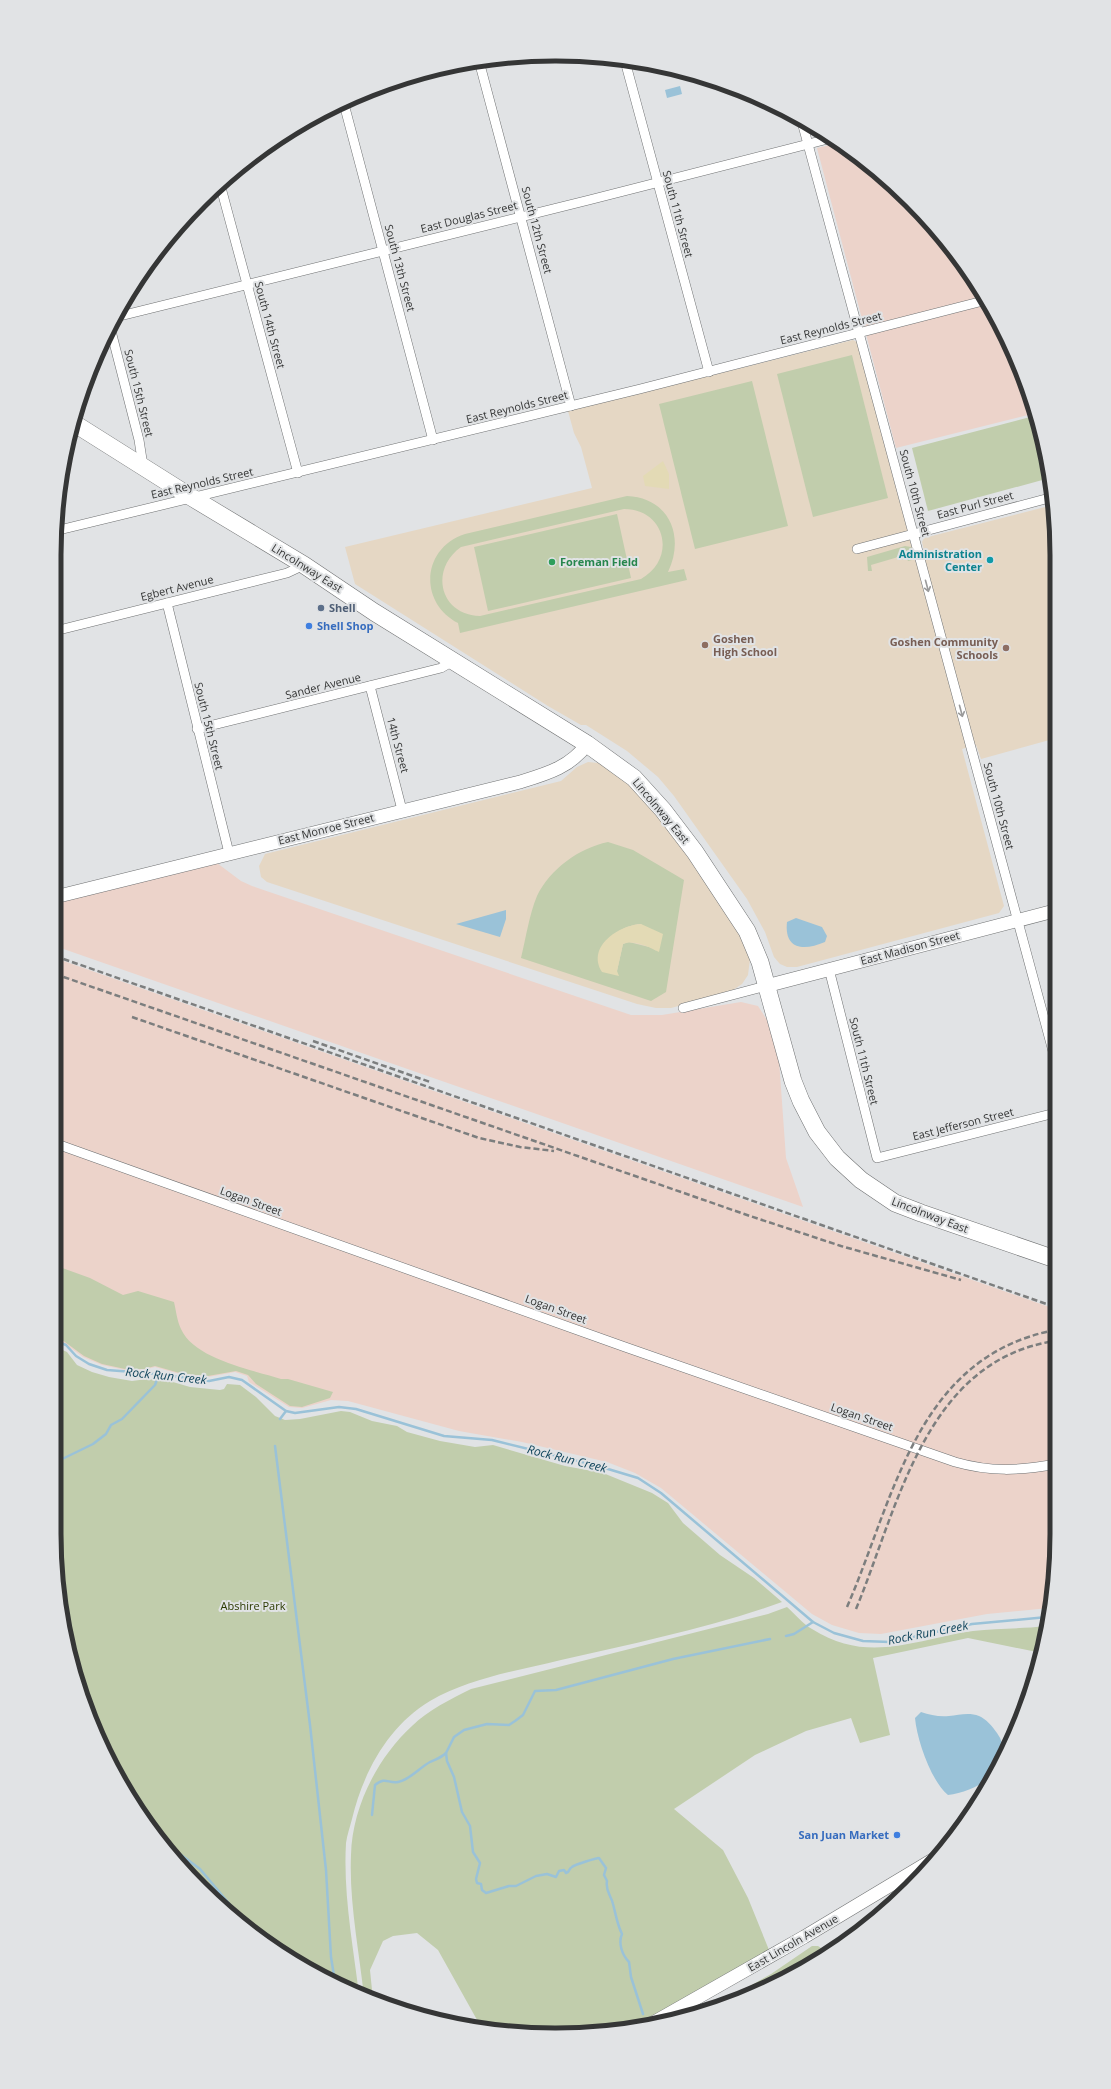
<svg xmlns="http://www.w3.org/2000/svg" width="1111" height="2089" viewBox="0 0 1111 2089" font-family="'Open Sans',sans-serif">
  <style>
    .industrial { fill: #ecd3ca }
    .education { fill: #e5d7c4 }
    .green { fill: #c1cdac; fill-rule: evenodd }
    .sand { fill: #e3dab5 }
    .water { fill: #9ac2d8 }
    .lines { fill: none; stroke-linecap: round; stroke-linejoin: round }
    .stream { stroke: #9ac2d8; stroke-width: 2.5 }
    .street-casing { stroke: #6f7172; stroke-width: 10 }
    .secondary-casing { stroke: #6f7172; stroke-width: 14 }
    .highway-casing { stroke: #6f7172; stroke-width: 18 }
    .street { stroke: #fff; stroke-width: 9 }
    .secondary { stroke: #fff; stroke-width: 13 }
    .highway { stroke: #fff; stroke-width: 17 }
    .rail { stroke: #7c7e7e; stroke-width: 2.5; stroke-dasharray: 6 3; stroke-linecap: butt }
    .oneway { stroke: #9a9a9a }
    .culture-dot { fill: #0f9aa8; stroke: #e1e3e5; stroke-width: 1.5 }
    .leisure-dot { fill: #2e9e5b; stroke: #e1e3e5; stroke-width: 1.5 }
    .service-dot { fill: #5c6f8a; stroke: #e1e3e5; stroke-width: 1.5 }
    .shop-dot { fill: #3f7fe0; stroke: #e1e3e5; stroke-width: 1.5 }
    .education-dot { fill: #8d6e63; stroke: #e1e3e5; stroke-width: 1.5 }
    .labels { text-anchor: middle; stroke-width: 4; stroke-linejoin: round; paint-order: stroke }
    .street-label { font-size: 11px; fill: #353636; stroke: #e1e3e5 }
    .culture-label { font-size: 11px; font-weight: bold; fill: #0d838f; stroke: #e1e3e5; text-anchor: end }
    .leisure-label { font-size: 11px; font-weight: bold; fill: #27864d; stroke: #e1e3e5; text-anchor: start }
    .service-label { font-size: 11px; font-weight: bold; fill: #4e5e75; stroke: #e1e3e5; text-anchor: start }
    .shop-label { font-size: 11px; font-weight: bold; fill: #366cbe; stroke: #e1e3e5; text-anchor: start }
    .education-label { font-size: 11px; font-weight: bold; fill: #785e54; stroke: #e1e3e5; text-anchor: start }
    .park-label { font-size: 11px; fill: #2b3a00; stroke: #e1e3e5 }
    .water-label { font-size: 12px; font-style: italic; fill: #0f445b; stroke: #e1e3e5 }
    .rim { fill: none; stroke: #353636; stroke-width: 5 }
  </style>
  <rect width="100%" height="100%" fill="#e1e3e5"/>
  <g class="industrial">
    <polygon points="834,144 886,178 954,250 1019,364 1032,414 896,448 817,148"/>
    <polygon points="217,863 241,881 252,886 631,1015 662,1015 741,1002 758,1006 767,1020 779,1060 786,1158 803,1207 55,946 55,902"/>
    <polygon points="55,958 1055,1309 1056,1566 1049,1608 987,1614 881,1634 859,1633 832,1625 812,1614 661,1488 635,1473 607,1462 522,1442 459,1431 348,1401 331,1400 302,1408 289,1407 254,1385 249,1382 247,1376 235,1372 208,1377 183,1375 155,1367 143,1370 125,1370 102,1365 83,1357 54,1336"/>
  </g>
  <g class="education">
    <polygon points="853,340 857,342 916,562 926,559 922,542 924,538 1053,505 1053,739 981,759 976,745 962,749 1004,906 999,913 797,967 787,967 780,964 774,957 765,932 747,899 674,796 658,777 627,751 586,725 581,725 548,706 355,584 345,547 592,488 581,447 574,433 568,411"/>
    <polygon points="588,762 598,763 615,772 637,791 656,812 728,914 745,945 750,959 748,975 742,984 730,992 671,1008 656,1008 637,1004 267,882 261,877 259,866 265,854 561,781 577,767"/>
  </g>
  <g class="green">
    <polygon points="852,355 888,498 813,517 777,374"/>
    <polygon points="752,381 788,526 695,549 659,404"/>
    <polygon points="1030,417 1046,479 928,511 912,448"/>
    <path d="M627,496C670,498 685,537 668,572L684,569L687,580L460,633L458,623C418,602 422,548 465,534ZM624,509C666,509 677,559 641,579L480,616C440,615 429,570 461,547Z"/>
    <polygon points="617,514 631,578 488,611 474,547"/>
    <polygon points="905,546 911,547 914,556 912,560 908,561 905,555 871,565 872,571 868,571 867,557"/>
    <path d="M608,842L633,850L684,880L666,992L651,1001L521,958C526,938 529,915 537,896C550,869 579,848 608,842ZM641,924L656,951L653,948L629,942L623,944L617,971L599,958C602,939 623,925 641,924Z"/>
    <path d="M54,1265L90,1278L123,1295L138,1291L174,1302C176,1310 177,1321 181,1329C194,1359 253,1370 281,1379H288L333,1392L330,1398L302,1407L290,1406L256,1384L248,1375L236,1371L208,1376L183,1374L155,1366L144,1369H125L102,1364L84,1356L54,1334Z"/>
    <path d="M54,1346L67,1352L77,1365L92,1372L109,1377L132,1381L147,1379L166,1380L190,1387L220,1390L224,1389L227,1384L240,1385L256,1397L275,1416L285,1420L300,1419L341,1411L350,1412L372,1421L397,1426L407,1432L440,1441L475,1447L493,1445L565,1466L603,1473L652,1493L668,1503L683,1523L720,1555L754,1578L782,1602C710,1628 635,1643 561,1660C516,1671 470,1678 430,1701C388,1726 363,1773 352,1819C350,1827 347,1835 346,1843C343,1893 353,1945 359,1994L277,1951L225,1910L158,1839L121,1784L81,1695L64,1631L54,1533Z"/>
    <path d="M787,1607C795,1614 803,1624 812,1629C869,1665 915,1639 973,1631C997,1628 1022,1629 1046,1626L1042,1653L968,1638L873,1658L890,1735L860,1743L851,1718L806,1731L755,1755L674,1809L723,1850L748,1898L769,1950L637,2026L589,2034H522L481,2027L438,1950L417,1933L393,1936L383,1941L370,1970L373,2000L364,1997C359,1950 349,1902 351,1855C352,1808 377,1758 412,1726C428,1710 451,1699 471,1689L768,1614Z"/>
    <polygon points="812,1946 818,1946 824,1950 826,1955 748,1997 707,2010 771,1974"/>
  </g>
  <g class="sand">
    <polygon points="663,461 669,474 669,489 645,486 643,476"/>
    <path d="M641,924L663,934L659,952C649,947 634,939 623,944L617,971L619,976L602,972C586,946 620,925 641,924Z"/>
  </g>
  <g class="water">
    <polygon points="680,86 682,94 667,98 665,90"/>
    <polygon points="506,910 506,919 500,937 456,924"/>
    <path d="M796,918L822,927L827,936L825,942C804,951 784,950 787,922Z"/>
    <path d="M921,1712C930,1715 939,1717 949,1716C959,1715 969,1712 979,1716C986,1719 992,1726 997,1733C1020,1766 977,1792 948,1795C931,1781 917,1740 915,1718Z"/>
  </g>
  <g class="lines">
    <g class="stream">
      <polyline points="54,1340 66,1345 76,1356 89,1364 107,1370 159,1374 209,1381 229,1377 242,1380 286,1411 295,1413 339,1407 356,1409 444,1436 492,1440 598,1466 638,1478 661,1493 813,1622 834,1633 863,1641 890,1642 972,1624 1047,1617"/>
      <polyline points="280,1419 286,1411"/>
      <polyline points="275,1446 310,1725 326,1870 331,1957 335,1982"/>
      <polyline points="54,1463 93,1444 106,1434 111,1425 122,1419 155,1385 159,1374"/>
      <polyline points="786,1636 794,1634 813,1622"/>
      <path d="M372,1815L375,1785C386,1776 388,1784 398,1782C410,1780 419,1768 430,1762C436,1759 441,1758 446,1753"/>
      <polyline points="157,1837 200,1869 253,1932"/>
      <path d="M643,2014L631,1977L629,1962C622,1955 618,1943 622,1934C617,1924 616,1915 613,1904C611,1895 605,1891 607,1881L604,1875L606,1868L599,1858C596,1858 574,1865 572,1867C568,1869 571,1871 566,1873L564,1870L559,1871L556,1877L547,1874L536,1876L516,1886H509L486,1893L482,1890L481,1884L477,1883L476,1879L480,1863L473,1852L470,1826L462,1812L454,1777L447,1761L446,1753L454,1737L464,1730L487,1724L509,1725L515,1721L523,1715L535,1691L556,1690L673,1659L770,1639"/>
    </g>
    <defs>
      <g id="street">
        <polyline points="479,61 571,406"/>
        <polyline points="625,61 709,372"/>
        <polyline points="344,104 433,440"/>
        <polyline points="802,122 1054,1055"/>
        <polyline points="220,184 298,473"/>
        <polyline points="116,317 589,200 828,139"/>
        <polyline points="110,327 139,440 143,466"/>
        <polyline points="55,531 640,389 983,301"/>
        <polyline points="857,549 1053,497"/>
        <polyline points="167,603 229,853"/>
        <polyline points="55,631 287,573 304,565"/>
        <polyline points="370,686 402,810"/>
        <polyline points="197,729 441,668 453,661"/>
        <polyline points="829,969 877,1158 1055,1113"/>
        <polyline points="683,1008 766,986"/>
        <path d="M54,1143L625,1347L955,1462C990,1472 1019,1471 1056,1464"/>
      </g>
      <g id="secondary">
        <path d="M55,897L520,782C546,774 571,767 587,744"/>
        <polyline points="766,986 1054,911"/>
        <polyline points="651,2024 804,1937 934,1859"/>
      </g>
      <polyline id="highway" points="72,422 191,497 304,565 374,612 587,744 634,778 663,810 695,852 747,931 760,962 793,1081 801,1101 817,1132 837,1158 861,1180 895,1203 921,1213 1055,1259"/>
    </defs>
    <use href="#street" class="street-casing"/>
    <use href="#secondary" class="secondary-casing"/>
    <use href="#highway" class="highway-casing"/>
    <use href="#street" class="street"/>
    <use href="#secondary" class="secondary"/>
    <use href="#highway" class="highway"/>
    <g class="rail">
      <polyline points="55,956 1055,1307"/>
      <polyline points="55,974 747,1215 841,1246 961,1280"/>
      <polyline points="132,1017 479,1138 520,1147 554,1151"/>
      <polyline points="313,1041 430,1082"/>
      <path d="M847,1607C895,1497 916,1357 1055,1330"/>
      <path d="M856,1609C898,1508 925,1360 1055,1341"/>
    </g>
  </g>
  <defs><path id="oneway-shaft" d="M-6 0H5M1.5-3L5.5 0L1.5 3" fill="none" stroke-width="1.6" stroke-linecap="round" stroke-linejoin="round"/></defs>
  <g class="oneway">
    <use href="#oneway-shaft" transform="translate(927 586) rotate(75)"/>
    <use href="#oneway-shaft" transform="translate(961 711) rotate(75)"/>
  </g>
  <circle class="culture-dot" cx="990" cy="560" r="4"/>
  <circle class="leisure-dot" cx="552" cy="562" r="4"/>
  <circle class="service-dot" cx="321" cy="608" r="4"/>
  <g class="shop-dot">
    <circle cx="309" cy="626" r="4"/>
    <circle cx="897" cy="1835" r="4"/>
  </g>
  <g class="education-dot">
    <circle cx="705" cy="645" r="4"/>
    <circle cx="1006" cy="648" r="4"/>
  </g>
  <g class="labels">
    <g class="street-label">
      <text transform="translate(678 214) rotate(75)" y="4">South 11th Street</text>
      <text transform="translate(469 217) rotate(-14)" y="4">East Douglas Street</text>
      <text transform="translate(537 230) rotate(75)" y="4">South 12th Street</text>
      <text transform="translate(400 268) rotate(75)" y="4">South 13th Street</text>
      <text transform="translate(270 325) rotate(75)" y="4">South 14th Street</text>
      <text transform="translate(831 328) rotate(-14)" y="4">East Reynolds Street</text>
      <text transform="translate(139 393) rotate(76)" y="4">South 15th Street</text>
      <text transform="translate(517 407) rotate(-14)" y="4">East Reynolds Street</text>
      <text transform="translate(202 483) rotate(-13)" y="4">East Reynolds Street</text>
      <text transform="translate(915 493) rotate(75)" y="4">South 10th Street</text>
      <text transform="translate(975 505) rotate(-15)" y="4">East Purl Street</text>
      <text transform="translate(307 568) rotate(32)" y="4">Lincolnway East</text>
      <text transform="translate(177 588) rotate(-14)" y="4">Egbert Avenue</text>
      <text transform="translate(323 686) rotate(-14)" y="4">Sander Avenue</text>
      <text transform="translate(209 726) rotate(76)" y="4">South 15th Street</text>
      <text transform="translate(398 745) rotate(75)" y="4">14th Street</text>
      <text transform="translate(999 806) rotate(75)" y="4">South 10th Street</text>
      <text transform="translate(661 811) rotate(50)" y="4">Lincolnway East</text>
      <text transform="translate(326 829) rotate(-14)" y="4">East Monroe Street</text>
      <text transform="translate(910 948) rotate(-15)" y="4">East Madison Street</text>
      <text transform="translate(864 1061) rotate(76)" y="4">South 11th Street</text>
      <text transform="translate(963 1124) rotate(-14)" y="4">East Jefferson Street</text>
      <text transform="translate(251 1201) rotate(20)" y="4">Logan Street</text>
      <text transform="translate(930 1215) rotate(21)" y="4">Lincolnway East</text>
      <text transform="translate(556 1309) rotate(20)" y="4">Logan Street</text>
      <text transform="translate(862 1417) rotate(19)" y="4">Logan Street</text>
      <text transform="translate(793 1943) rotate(-30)" y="4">East Lincoln Avenue</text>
    </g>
    <g class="culture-label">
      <text x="982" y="558">Administration<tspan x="982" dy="13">Center</tspan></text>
    </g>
    <g class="leisure-label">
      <text x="560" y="566">Foreman Field</text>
    </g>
    <g class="service-label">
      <text x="329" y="612">Shell</text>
    </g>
    <g class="shop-label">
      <text x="317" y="630">Shell Shop</text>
      <text x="889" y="1839" text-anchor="end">San Juan Market</text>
    </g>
    <g class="education-label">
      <text x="713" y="643">Goshen<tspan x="713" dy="13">High School</tspan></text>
      <text x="998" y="646" text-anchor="end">Goshen Community<tspan x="998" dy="13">Schools</tspan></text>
    </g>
    <g class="park-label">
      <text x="253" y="1610">Abshire Park</text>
    </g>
    <g class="water-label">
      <text transform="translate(166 1376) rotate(6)" y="4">Rock Run Creek</text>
      <text transform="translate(567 1459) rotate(14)" y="4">Rock Run Creek</text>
      <text transform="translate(928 1633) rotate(-11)" y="4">Rock Run Creek</text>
    </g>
  </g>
  <path d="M0 0H1111V2089H0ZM555 61H556A494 494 0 0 1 1050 555V1534A494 494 0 0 1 556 2028H555A494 494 0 0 1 61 1534V555A494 494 0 0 1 555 61Z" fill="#e1e3e5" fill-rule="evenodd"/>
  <path class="rim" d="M555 61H556A494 494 0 0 1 1050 555V1534A494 494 0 0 1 556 2028H555A494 494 0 0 1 61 1534V555A494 494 0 0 1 555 61Z"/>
</svg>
